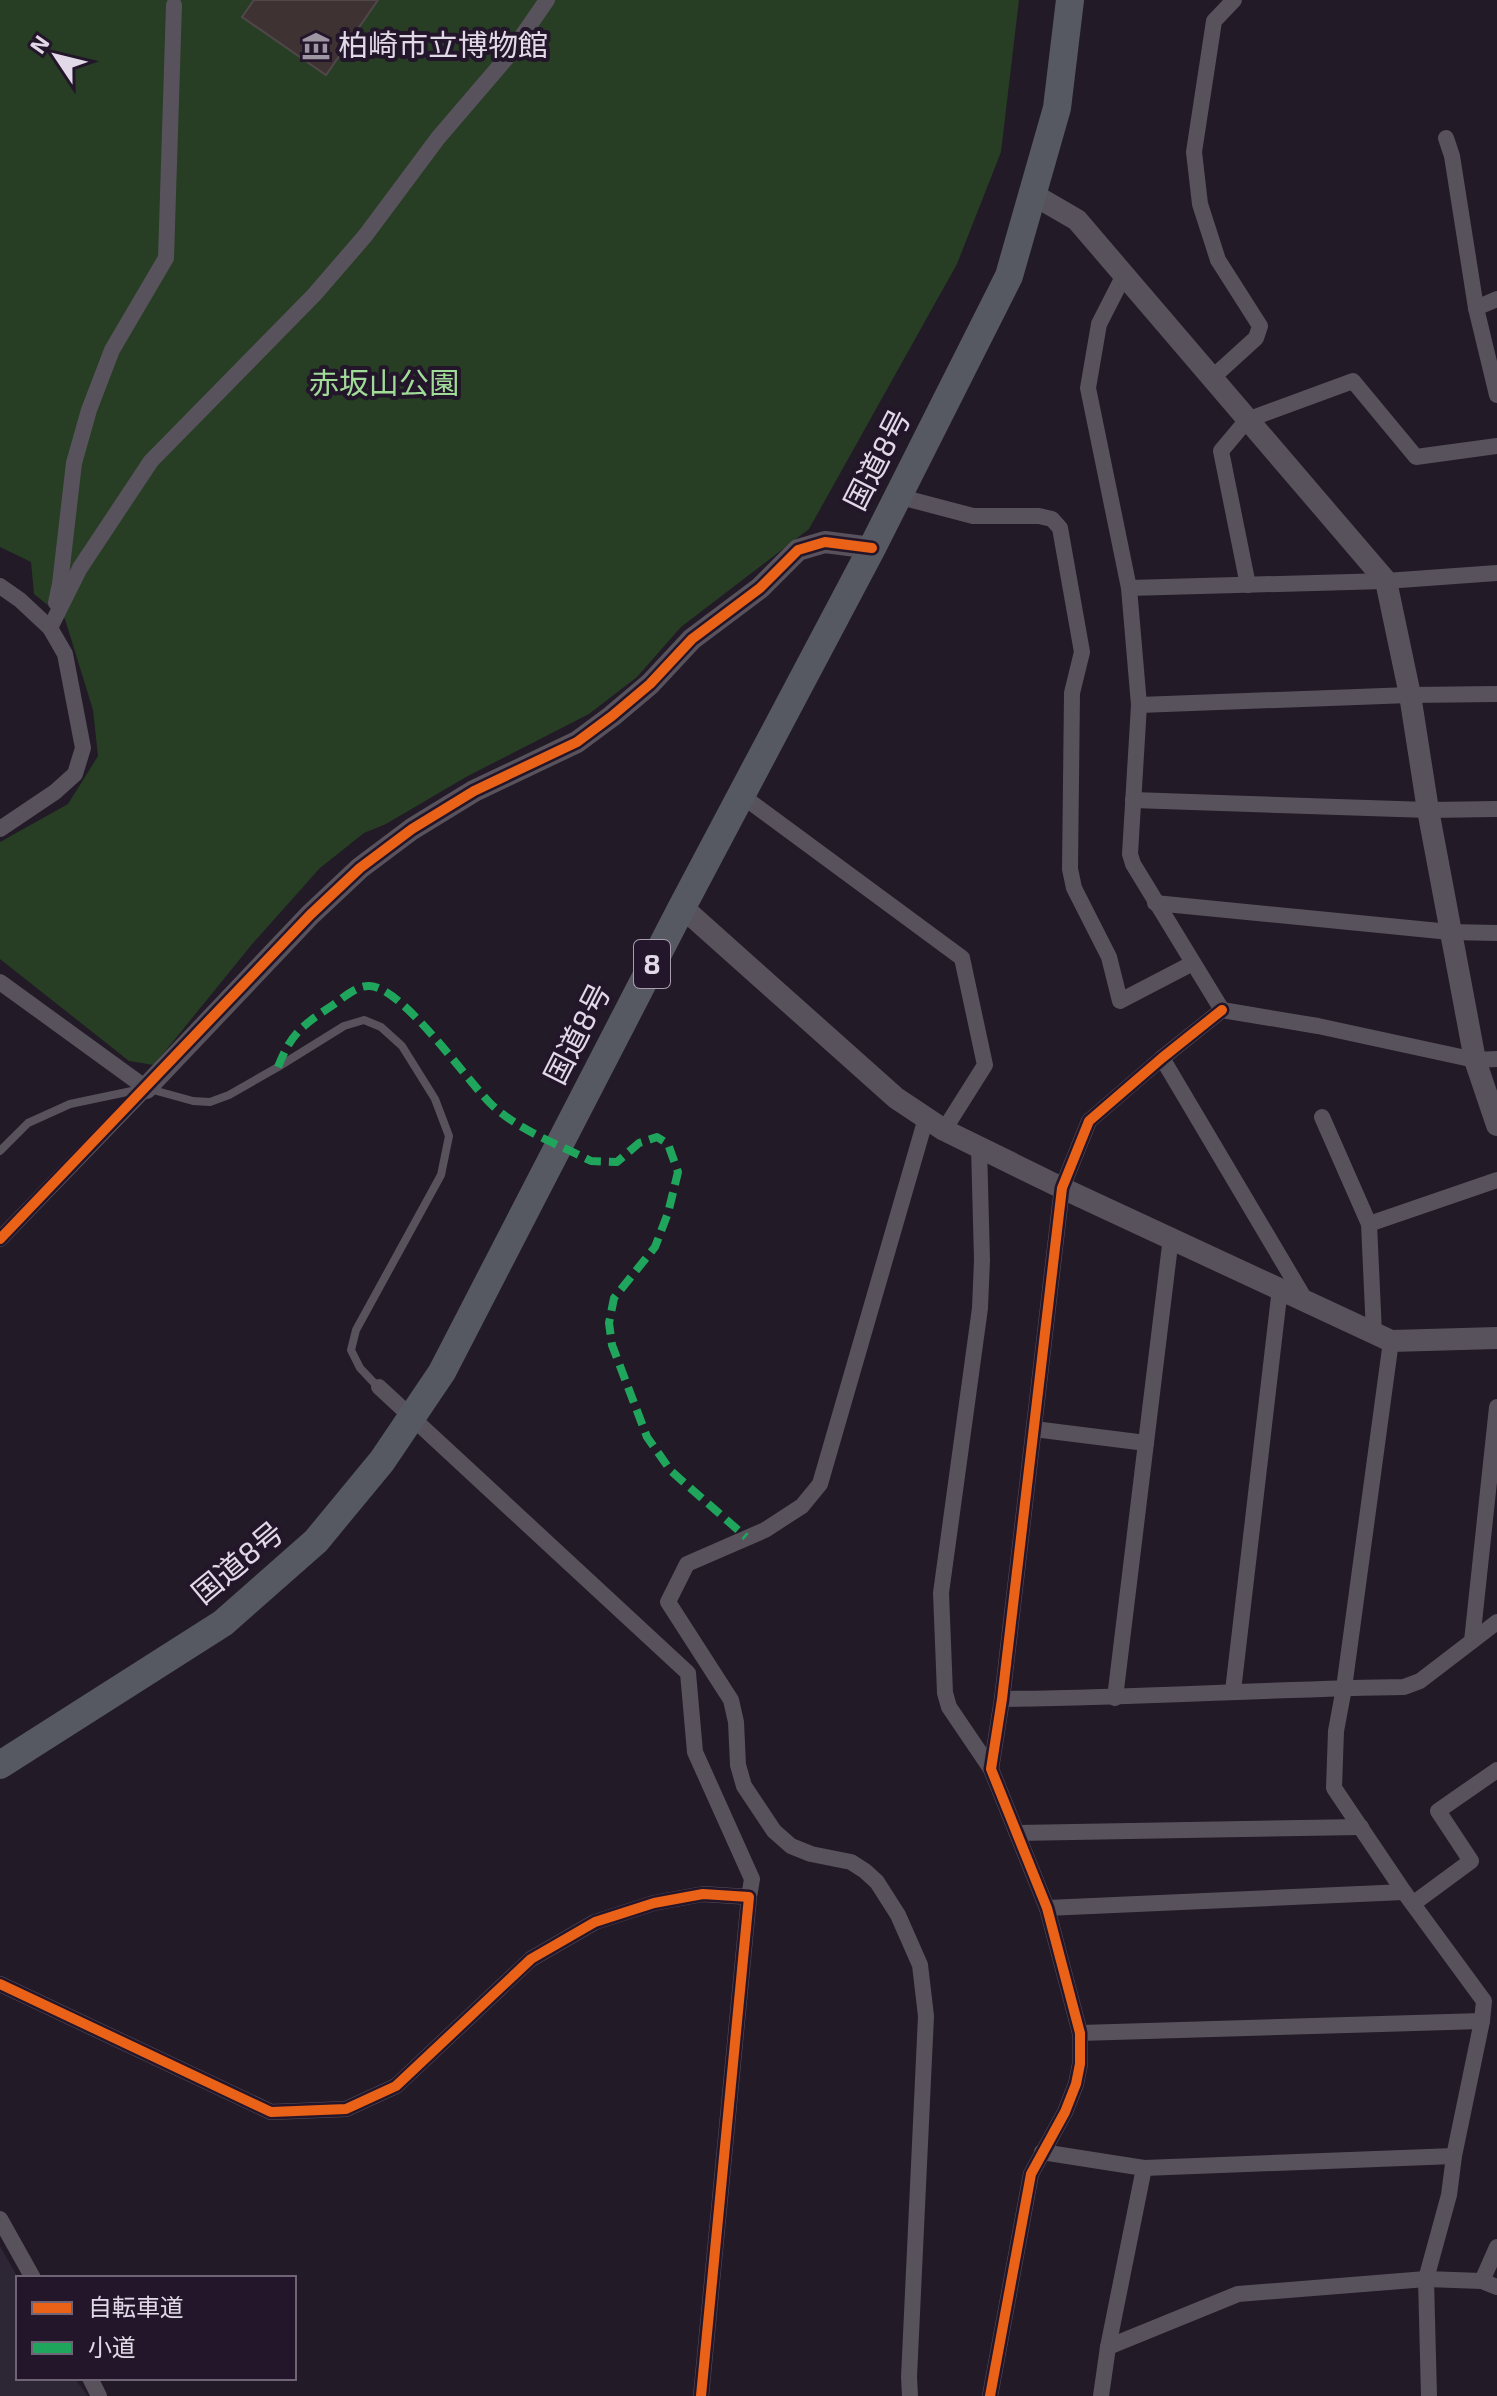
<svg xmlns="http://www.w3.org/2000/svg" width="1497" height="2396" viewBox="0 0 1497 2396" font-family="'Exo 2','Noto Sans JP',sans-serif">
  <style>
    .education { fill: #2d2635 }
    .green { fill: #273d24 }
    .building { fill: #3f3232; stroke: #50474a; stroke-width: 2 }
    .lines { fill: none; stroke-linecap: round; stroke-linejoin: round }
    .service { stroke: #58525c; stroke-width: 8 }
    .minor { stroke: #58525c; stroke-width: 16 }
    .tertiary { stroke: #58525c; stroke-width: 22 }
    .trunk { stroke: #565962; stroke-width: 28 }
    .quiet { stroke: #20a55d; stroke-width: 8; stroke-dasharray: 16 8; stroke-linecap: butt }
    .cycleway-casing { stroke: #23162a; stroke-width: 15 }
    .cycleway { stroke: #ea6118; stroke-width: 10 }
    .labels { text-anchor: middle; stroke-width: 8; stroke-linejoin: round; paint-order: stroke }
    .shield { fill: #23162a; stroke: #a89eae; stroke-width: 2 }
    .shield-label { font-size: 28px; font-weight: bold; fill: #e1d9e7 }
    .poi-label { font-size: 30px; fill: #e1d9e7; stroke: #23162a; text-anchor: start }
    .park-label { font-size: 30px; fill: #a1db98; stroke: #23162a }
    .street-label { font-size: 30px; fill: #e1d9e7; stroke: #23162a }
  </style>
  <rect width="100%" height="100%" fill="#221a26"/>
  <polygon class="education" points="0,2246 18,2278 18,2378 74,2378 88,2396 0,2396"/>
  <polygon class="green" points="0,0 1019,0 1001,152 957,264 809,529 681,627 637,677 589,714 466,777 386,824 364,833 320,868 253,943 154,1065 129,1061 0,959 0,842 68,804 98,756 93,710 65,619 34,594 31,562 0,547"/>
  <polygon class="building" points="254,0 378,0 326,75 242,17"/>
  <g class="lines">
    <polyline class="service" points="0,1151 28,1123 70,1104 146,1088 193,1101 210,1102 229,1095 278,1067 344,1026 364,1020 381,1027 402,1046 435,1099 449,1136 441,1175 356,1330 351,1350 360,1368 378,1387"/>
    <g class="minor">
      <polyline points="1446,138 1452,156 1476,308 1497,395"/>
      <polyline points="1124,275 1099,324 1088,388 1129,588 1139,705 1130,854 1133,864 1222,1010 1318,1026 1475,1060 1497,1059"/>
      <polyline points="1476,308 1497,299"/>
      <polyline points="1212,378 1256,338 1260,326 1218,260 1200,204 1194,152 1214,21 1234,0"/>
      <polyline points="897,496 973,516 1039,516 1052,519 1060,528 1082,652 1072,693 1070,869 1074,888 1109,957 1120,1001 1193,963"/>
      <polyline points="1248,585 1221,451 1247,420 1353,381 1416,457 1497,446"/>
      <polyline points="0,586 20,600 50,628 65,654 83,748 75,774 55,792 0,829"/>
      <polyline points="1129,588 1386,581 1497,573"/>
      <polyline points="56,603 60,584 74,463 89,410 112,350 166,258 174,5"/>
      <polyline points="50,628 80,568 151,461 314,295 365,236 438,138 509,55 547,0"/>
      <polyline points="1139,705 1410,695 1497,694"/>
      <polyline points="741,795 962,958 985,1065 944,1130"/>
      <polyline points="1133,800 1428,810 1497,809"/>
      <polyline points="1155,903 1450,932 1497,933"/>
      <polyline points="0,982 146,1088 0,1239"/>
      <polyline points="1162,1058 1306,1301"/>
      <polyline points="1322,1117 1369,1224 1374,1333"/>
      <polyline points="979,1147 982,1260 980,1308 941,1593 945,1693 949,1707 991,1769"/>
      <polyline points="1369,1224 1497,1180"/>
      <polyline points="1391,1341 1344,1688 1336,1731 1334,1788 1404,1892 1484,2001 1482,2021 1454,2156 1449,2195 1426,2279 1429,2396"/>
      <polyline points="379,1387 688,1673 695,1752 752,1879 749,1897"/>
      <polyline points="1034,1429 1146,1443"/>
      <polyline points="1472,1641 1497,1407"/>
      <polyline points="1233,1691 1280,1288"/>
      <polyline points="1115,1698 1171,1237"/>
      <path d="M1002,1699C1136,1698 1269,1689 1404,1687L1420,1681L1497,1622"/>
      <polyline points="1017,1833 1361,1827"/>
      <polyline points="1414,1903 1471,1861 1438,1811 1497,1770"/>
      <polyline points="1047,1908 1404,1892"/>
      <polyline points="0,1984 271,2112 346,2109 396,2086 531,1959 595,1922 654,1903 703,1894 749,1897 701,2396"/>
      <polyline points="1080,2033 1482,2021"/>
      <polyline points="1042,2152 1144,2168 1454,2156"/>
      <polyline points="0,2219 33,2278"/>
      <polyline points="1482,2281 1497,2247"/>
      <polyline points="1108,2347 1238,2294 1426,2279 1482,2281 1497,2287"/>
      <polyline points="90,2378 99,2396"/>
      <polyline points="910,2396 909,2377 926,2016 920,1965 898,1915 877,1882 865,1871 851,1862 811,1854 791,1846 774,1831 744,1786 738,1765 736,1722 731,1700 668,1602 687,1564 765,1530 802,1506 820,1484 926,1118"/>
      <polyline points="990,2396 1031,2174 1065,2112 1076,2084 1080,2064 1080,2033 1047,1908 991,1769 1002,1699 1062,1188 1089,1121 1162,1058 1222,1010"/>
      <polyline points="1101,2396 1108,2347 1144,2168"/>
    </g>
    <g class="tertiary">
      <polyline points="1034,195 1077,220 1386,581 1410,695 1428,810 1475,1060 1497,1125"/>
      <polyline points="682,907 896,1098 944,1130 1062,1188 1391,1341 1497,1338"/>
      <polyline points="146,1088 310,915 360,868 412,829 474,791 577,742 612,716 650,684 692,639 760,588 798,550 825,542 872,548"/>
    </g>
    <polyline class="trunk" points="0,1765 223,1623 316,1541 382,1461 442,1372 682,907 872,548 1009,276 1057,108 1070,0"/>
    <path class="quiet" d="M278,1067C291,1033 303,1025 333,1005C343,998 357,985 370,986C402,987 466,1079 490,1103C517,1130 558,1144 591,1161L617,1162L639,1143L657,1137L668,1144L678,1172L668,1213L655,1247L614,1298L609,1323L612,1345L647,1437L671,1471L746,1537"/>
    <defs>
      <g id="cycleway">
        <polyline points="0,1239 310,915 360,868 412,829 474,791 577,742 612,716 650,684 692,639 760,588 798,550 825,542 872,548"/>
        <polyline points="0,1984 271,2112 346,2109 396,2086 531,1959 595,1922 654,1903 703,1894 749,1897 701,2396"/>
        <polyline points="990,2396 1031,2174 1065,2112 1076,2084 1080,2064 1080,2033 1047,1908 991,1769 1002,1699 1062,1188 1089,1121 1162,1058 1222,1010"/>
      </g>
    </defs>
    <use href="#cycleway" class="cycleway-casing"/>
    <use href="#cycleway" class="cycleway"/>
  </g>
  <defs>
    <symbol id="museum-bare" viewBox="-9 -9 18 18"><path d="M0-6L6-3V-2H-6V-3ZM-5-1h2V3h-2ZM-1-1h2V3h-2ZM3-1h2V3H3ZM-6 4H6V6H-6Z" fill="#9e96a3" stroke="#23162a" stroke-width="2.5" paint-order="stroke"/></symbol>
  </defs>
  <g fill-rule="evenodd">
    <use href="#museum-bare" x="296" y="26" width="40" height="40"/>
  </g>
  <g class="labels">
    <rect class="shield" x="634" y="940" width="36" height="48" rx="6"/>
    <g class="shield-label">
      <text x="652" y="974">8</text>
    </g>
    <g class="poi-label">
      <text x="338" y="56">柏崎市立博物館</text>
    </g>
    <g class="park-label">
      <text x="384" y="394">赤坂山公園</text>
    </g>
    <g class="street-label">
      <text transform="translate(878 460) rotate(-63)" y="10">国道8号</text>
      <text transform="translate(578 1034) rotate(-63)" y="10">国道8号</text>
      <text transform="translate(238 1563) rotate(-40)" y="10">国道8号</text>
    </g>
  </g>
  <rect x="16" y="2276" width="280" height="104" fill="#23162a" stroke="#6f6476" stroke-width="2"/>
  <rect x="32" y="2302" width="40" height="12" fill="#ea6118" stroke="#6f6476" stroke-width="2"/>
  <text x="88" y="2316" font-size="24" fill="#e1d9e7">自転車道</text>
  <rect x="32" y="2342" width="40" height="12" fill="#20a55d" stroke="#6f6476" stroke-width="2"/>
  <text x="88" y="2356" font-size="24" fill="#e1d9e7">小道</text>
  <g transform="translate(56 56) rotate(305)" stroke="#23162a" stroke-width="6" paint-order="stroke">
  <path d="M0-6L14 30L0 20L-14 30Z" fill="#e1d9e7"/>
  <text y="-12" font-size="22" font-weight="bold" text-anchor="middle" fill="#e1d9e7">N</text>
  </g>
</svg>
